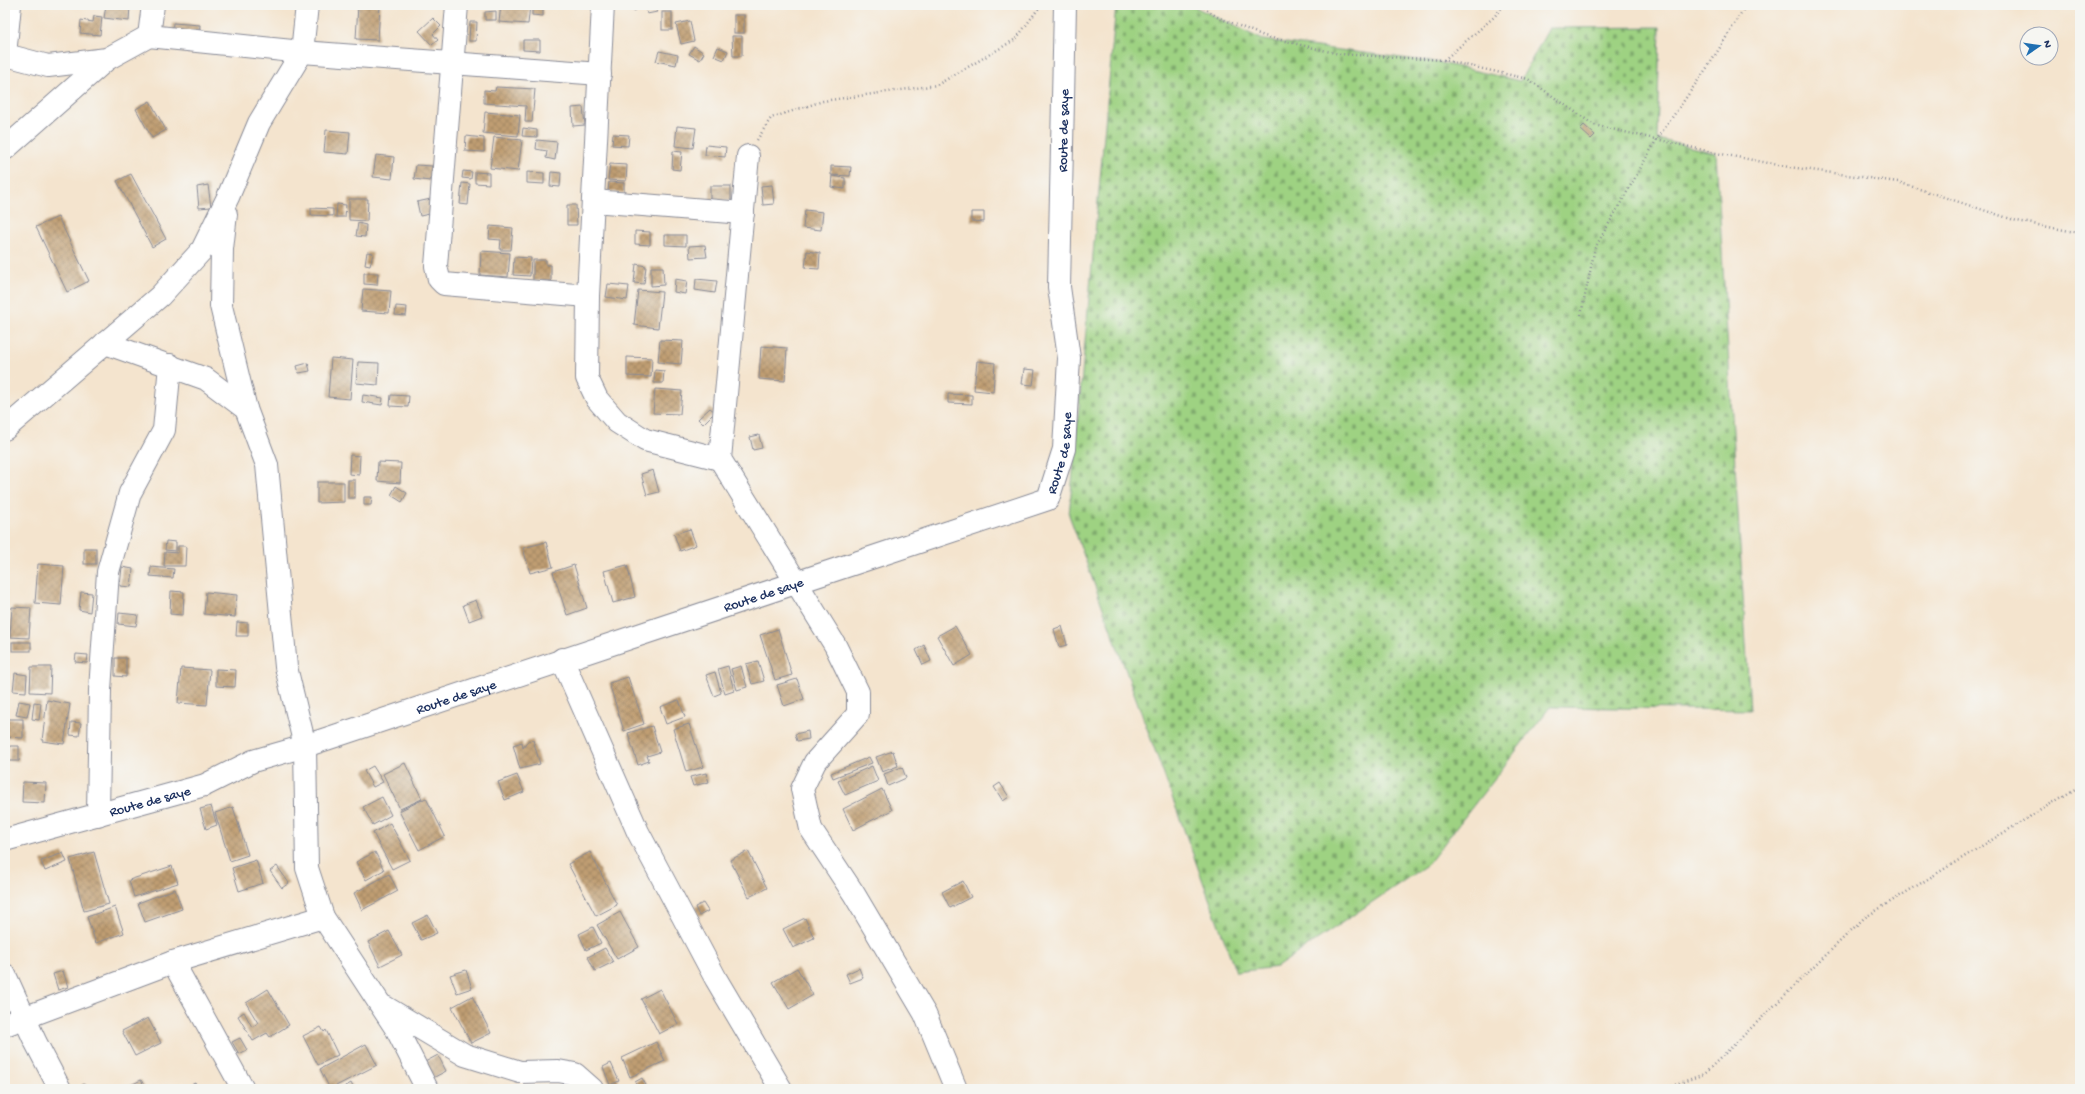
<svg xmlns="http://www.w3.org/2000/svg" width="2085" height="1094" viewBox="0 0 2085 1094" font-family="'Gochi Hand',sans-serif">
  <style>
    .cemetery { fill: url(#cemetery-stones); stroke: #5c8070 }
    .building { fill: url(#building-cross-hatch) }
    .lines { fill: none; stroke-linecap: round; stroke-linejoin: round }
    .minor-casing { stroke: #888a96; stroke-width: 24 }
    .path { stroke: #888a96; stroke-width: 2.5; stroke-dasharray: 1 3; stroke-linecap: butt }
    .minor { stroke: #fff; stroke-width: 22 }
    .labels { text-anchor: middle; stroke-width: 3.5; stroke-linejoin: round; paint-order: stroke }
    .street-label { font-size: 14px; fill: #1b2f5e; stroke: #f6f6f2 }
  </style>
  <defs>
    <pattern id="cemetery-stones" width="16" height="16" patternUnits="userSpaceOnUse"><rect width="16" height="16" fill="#9ed282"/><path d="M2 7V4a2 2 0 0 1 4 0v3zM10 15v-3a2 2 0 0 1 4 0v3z" fill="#80ab6e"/></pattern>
    <pattern id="building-cross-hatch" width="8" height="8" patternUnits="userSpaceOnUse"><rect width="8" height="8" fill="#c09e72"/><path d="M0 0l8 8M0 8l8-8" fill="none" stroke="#9b8161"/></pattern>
  </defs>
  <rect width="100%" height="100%" fill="#f6f6f2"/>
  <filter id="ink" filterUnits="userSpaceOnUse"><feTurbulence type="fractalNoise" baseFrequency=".025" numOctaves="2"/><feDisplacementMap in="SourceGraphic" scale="8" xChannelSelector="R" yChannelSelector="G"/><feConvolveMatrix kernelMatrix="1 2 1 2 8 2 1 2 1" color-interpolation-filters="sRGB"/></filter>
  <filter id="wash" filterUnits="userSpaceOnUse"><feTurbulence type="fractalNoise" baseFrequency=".012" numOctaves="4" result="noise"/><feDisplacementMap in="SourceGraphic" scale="16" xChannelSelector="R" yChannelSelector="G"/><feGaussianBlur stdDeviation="0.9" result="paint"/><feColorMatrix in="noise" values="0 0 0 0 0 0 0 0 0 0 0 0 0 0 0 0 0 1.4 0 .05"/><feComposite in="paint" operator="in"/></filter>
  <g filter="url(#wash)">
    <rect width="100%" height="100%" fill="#f4e4ce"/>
    <polygon class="cemetery" points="1116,5 1191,5 1263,40 1441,63 1520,81 1549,28 1660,27 1657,139 1716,153 1750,710 1550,707 1428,864 1277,967 1236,972 1069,515"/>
    <g id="blocks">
      <g class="building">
        <polygon points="106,5 130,5 129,21 104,18"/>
        <polygon points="270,5 289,5 288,8"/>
        <polygon points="358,5 380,5 378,40 356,39"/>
        <polygon points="501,5 530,5 528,24 499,22"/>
        <polygon points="532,5 543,5 543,16 532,15"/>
        <polygon points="626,5 639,5 635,11"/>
        <polygon points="645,5 655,5 657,12 647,14"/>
        <polygon points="496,11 496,20 485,20 485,12"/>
        <rect x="662" y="12" width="10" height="18"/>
        <rect x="734" y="15" width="10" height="18"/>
        <polygon points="94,16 102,17 100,35 80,33 81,20 93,22"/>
        <polygon points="433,18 441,26 433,34 438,40 432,45 419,31"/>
        <polygon points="690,21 694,41 681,44 676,24"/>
        <polygon points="470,22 477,22 476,41 469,41"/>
        <polygon points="173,23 200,25 199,36 172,34"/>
        <polygon points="732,36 742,36 742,56 733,56"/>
        <polygon points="523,40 540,40 540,51 523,50"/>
        <polygon points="694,46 704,53 700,60 689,54"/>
        <polygon points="718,47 728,51 724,60 714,56"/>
        <polygon points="659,51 678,55 676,65 656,61"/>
        <polygon points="496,87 535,89 532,122 525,122 526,106 484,103 484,90 495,91"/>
        <polygon points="150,101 166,130 152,138 136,109"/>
        <polygon points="583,107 585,125 573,126 572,108"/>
        <polygon points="485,112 520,115 518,136 483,133"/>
        <polygon points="1584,125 1595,135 1591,139 1580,129"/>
        <polygon points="677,126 696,128 693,148 675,146"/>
        <polygon points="523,128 537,130 537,137 522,136"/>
        <polygon points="326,130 350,132 348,154 324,152"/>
        <polygon points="613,134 629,135 628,146 612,145"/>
        <polygon points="466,136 484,138 484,152 465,151"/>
        <polygon points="494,137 522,140 518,171 490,168"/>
        <polygon points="537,140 557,142 555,160 546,158 547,151 536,149"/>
        <polygon points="706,145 726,147 725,157 705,155"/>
        <polygon points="673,151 682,152 680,170 672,169"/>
        <polygon points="376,155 394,157 392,179 373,177"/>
        <polygon points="610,164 627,165 626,181 608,180"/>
        <polygon points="416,165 432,166 430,181 414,179"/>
        <polygon points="831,166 851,167 850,176 831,175"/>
        <polygon points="463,171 472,172 471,179 462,178"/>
        <polygon points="475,172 489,173 489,184 475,183"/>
        <polygon points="527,172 544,173 544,184 527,183"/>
        <polygon points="551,172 561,173 560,187 550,186"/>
        <polygon points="131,174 166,239 152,247 117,181"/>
        <polygon points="832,176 845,178 845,189 831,187"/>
        <polygon points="609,182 624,183 624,193 608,191"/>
        <polygon points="462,183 470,184 468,205 460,204"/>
        <polygon points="208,185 211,207 199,208 197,187"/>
        <polygon points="772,185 774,204 763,205 761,186"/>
        <rect x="710" y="186" width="21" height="15"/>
        <polygon points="349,199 368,199 367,221 349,220"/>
        <polygon points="431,199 434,213 420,216 417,202"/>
        <polygon points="337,204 346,205 345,217 336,217"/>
        <polygon points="567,205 576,205 577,225 567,225"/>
        <polygon points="311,208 333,209 333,216 311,215"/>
        <polygon points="805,210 823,212 821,230 803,228"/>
        <polygon points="971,212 984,212 984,222 971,221"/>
        <polygon points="58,217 89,281 67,292 36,227"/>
        <polygon points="358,223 366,225 365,237 356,236"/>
        <polygon points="490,226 513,228 511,250 500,250 501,240 489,239"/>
        <polygon points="635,231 650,232 650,245 635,244"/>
        <polygon points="665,235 686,235 686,246 665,245"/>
        <polygon points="705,245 707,257 690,258 689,246"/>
        <polygon points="481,251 510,253 508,277 480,275"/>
        <polygon points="807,251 820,253 819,269 805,268"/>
        <polygon points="367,252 373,253 370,266 365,265"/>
        <polygon points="514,257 531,258 530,276 513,275"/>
        <polygon points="533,260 546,260 546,265 551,265 551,281 533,281"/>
        <polygon points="636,264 646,266 644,284 634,283"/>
        <polygon points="651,267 663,267 664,285 651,286"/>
        <polygon points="364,273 378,273 377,285 364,284"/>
        <polygon points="675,279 687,281 685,294 674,292"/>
        <polygon points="696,279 717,281 715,293 695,290"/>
        <polygon points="608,284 629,286 627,300 606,297"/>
        <polygon points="363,289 391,291 389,313 361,311"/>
        <polygon points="638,290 662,292 658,328 634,325"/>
        <polygon points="396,306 407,307 406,316 395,315"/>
        <polygon points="660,340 683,341 681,364 658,362"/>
        <polygon points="761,346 787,348 785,381 759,379"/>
        <polygon points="627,357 652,358 651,377 627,376"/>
        <polygon points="331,358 353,360 350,399 328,397"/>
        <polygon points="977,361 995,363 993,392 974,390"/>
        <polygon points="358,362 379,363 378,385 356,383"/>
        <polygon points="308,363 310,371 299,373 297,366"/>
        <polygon points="1024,369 1035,370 1033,385 1022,384"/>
        <polygon points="655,370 664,371 663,383 654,383"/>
        <polygon points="655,389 682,391 680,414 653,413"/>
        <polygon points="948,394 972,395 972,404 948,403"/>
        <polygon points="363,395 383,398 382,405 362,402"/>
        <polygon points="391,395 409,396 408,407 390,406"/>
        <polygon points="710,408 715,412 703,424 698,419"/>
        <polygon points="759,435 762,448 753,450 750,437"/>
        <polygon points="350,455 360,456 359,475 349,474"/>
        <polygon points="378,462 401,463 400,483 377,481"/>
        <polygon points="653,470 659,492 647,495 641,474"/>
        <rect x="348" y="480" width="7" height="18"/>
        <polygon points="317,482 344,482 344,502 317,503"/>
        <polygon points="396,486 407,493 402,502 391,495"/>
        <polygon points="364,497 372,497 371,505 364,505"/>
        <polygon points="690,529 696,545 680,551 674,534"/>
        <polygon points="166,541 176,542 176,551 165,550"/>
        <polygon points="546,542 553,567 530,573 523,548"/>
        <polygon points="178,546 186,546 185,566 164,566 165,552 178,553"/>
        <rect x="84" y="548" width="12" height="16"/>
        <polygon points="38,564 64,566 61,605 35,603"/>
        <polygon points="574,565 587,608 567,615 553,572"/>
        <polygon points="627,565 635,597 613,603 604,571"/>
        <polygon points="122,567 133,569 131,587 120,586"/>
        <polygon points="151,567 174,569 173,578 150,576"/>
        <polygon points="171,591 184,592 183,615 170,614"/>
        <polygon points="81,592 92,593 90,612 79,610"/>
        <polygon points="206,592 237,595 235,617 204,614"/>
        <polygon points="476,600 482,616 469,621 463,605"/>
        <polygon points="12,607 31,608 29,638 10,637"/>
        <polygon points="119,613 138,615 136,626 118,624"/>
        <polygon points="237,622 248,623 248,636 236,636"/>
        <polygon points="955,626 972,655 954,666 937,636"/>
        <polygon points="1062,626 1067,645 1059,647 1054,629"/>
        <polygon points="778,629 792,675 775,680 760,635"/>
        <rect x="12" y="642" width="19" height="9"/>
        <polygon points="924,645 931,661 923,665 916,650"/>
        <polygon points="76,654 88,655 87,663 75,662"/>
        <polygon points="115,658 126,658 126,677 115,676"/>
        <polygon points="758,661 764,681 752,684 746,664"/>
        <polygon points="728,666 734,691 725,694 718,669"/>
        <polygon points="741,666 747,687 737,690 731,669"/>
        <polygon points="31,667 51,667 50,693 30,692"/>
        <polygon points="181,668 210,670 207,705 178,703"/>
        <polygon points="216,669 236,670 235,687 216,686"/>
        <polygon points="715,672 721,693 714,696 706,675"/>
        <polygon points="15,673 27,675 26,692 13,691"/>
        <polygon points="628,677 644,724 624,731 609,683"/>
        <polygon points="797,679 804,699 784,706 777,685"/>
        <polygon points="47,700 70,704 64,744 42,741"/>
        <polygon points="679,700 685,717 666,724 660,707"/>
        <polygon points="19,701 30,703 27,717 16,715"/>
        <polygon points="34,702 41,703 39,720 32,719"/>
        <polygon points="6,719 23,719 23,738 5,737"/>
        <polygon points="71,722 81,723 79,736 70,735"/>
        <polygon points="689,724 703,767 686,772 673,729"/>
        <polygon points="652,726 660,752 647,756 649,761 638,765 628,733"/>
        <polygon points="808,731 809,739 797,741 795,734"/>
        <polygon points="533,740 540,764 520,769 513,745 522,742 523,748 528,741"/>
        <polygon points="10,746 19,746 19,761 9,761"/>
        <polygon points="893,751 898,766 882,772 876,757"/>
        <polygon points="869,757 872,763 833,778 831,773"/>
        <polygon points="405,763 422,799 400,809 383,774"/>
        <polygon points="373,766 383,782 373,787 364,771"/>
        <polygon points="872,766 878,781 845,795 838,781"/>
        <polygon points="902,767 906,778 888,786 884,774"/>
        <polygon points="706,773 709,782 693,786 690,777"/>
        <polygon points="517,775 524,792 505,800 498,782"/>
        <polygon points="23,782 46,783 45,803 22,802"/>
        <polygon points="1000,783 1009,797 1003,801 994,787"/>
        <polygon points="882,789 892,810 853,830 843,809"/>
        <polygon points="382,797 391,815 373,825 363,807"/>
        <polygon points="426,798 445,836 419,850 399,811"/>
        <polygon points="211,806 217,825 206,829 200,809"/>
        <polygon points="233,807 248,855 230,861 215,813"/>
        <polygon points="390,823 410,860 392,869 373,833"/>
        <polygon points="748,851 767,888 749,897 730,860"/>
        <polygon points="94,852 109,904 84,911 70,859"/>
        <polygon points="375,852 384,870 366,880 356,862"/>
        <polygon points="590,852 617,905 596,916 568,864"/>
        <polygon points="63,853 67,862 45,871 41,861"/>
        <polygon points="256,860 263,883 239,891 232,868"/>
        <polygon points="172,866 178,883 134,897 129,880"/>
        <polygon points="277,866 289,883 282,888 270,871"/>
        <polygon points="389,874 398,891 362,910 354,893"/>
        <polygon points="963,881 971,897 950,908 942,892"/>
        <polygon points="175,889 182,909 145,922 138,903"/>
        <polygon points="703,903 708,911 699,916 695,907"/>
        <polygon points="115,907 124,933 96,943 87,917"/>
        <polygon points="620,912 639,947 617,959 597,925"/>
        <polygon points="428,915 437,933 421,940 412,923"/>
        <polygon points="805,918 814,938 793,948 783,929"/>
        <polygon points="593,927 601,943 586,950 579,934"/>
        <polygon points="389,931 402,955 380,966 368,942"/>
        <polygon points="605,948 613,962 595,971 588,957"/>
        <polygon points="797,968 813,995 789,1009 773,982"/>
        <polygon points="859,968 863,978 850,983 846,974"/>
        <polygon points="466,970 472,988 457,993 450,975"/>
        <polygon points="63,971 68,987 58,990 53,974"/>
        <polygon points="268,989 289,1025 270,1037 267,1033 253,1041 238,1016 244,1012 252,1027 258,1023 246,1003"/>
        <polygon points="660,989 678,1024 659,1034 641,999"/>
        <polygon points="472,996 491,1033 471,1043 452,1007"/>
        <polygon points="148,1018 161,1043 135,1056 122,1031"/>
        <polygon points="321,1027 324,1032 326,1030 338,1055 318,1065 303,1036"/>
        <polygon points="240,1038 247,1050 239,1054 232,1042"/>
        <polygon points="656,1042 665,1061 630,1077 622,1058"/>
        <polygon points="366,1044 377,1065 330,1089 320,1069"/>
        <polygon points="438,1055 446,1071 431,1079 423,1063"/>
        <polygon points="611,1063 619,1081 610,1085 603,1067"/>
        <polygon points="642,1078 648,1089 638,1089 635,1082"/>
        <polygon points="141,1080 146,1089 123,1089"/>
        <polygon points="195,1083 198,1089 182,1089"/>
        <polygon points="351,1083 354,1089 341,1089"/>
        <polygon points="84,1084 87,1089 76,1089"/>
      </g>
    </g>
  </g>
  <g filter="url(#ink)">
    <use href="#blocks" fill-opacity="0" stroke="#888a96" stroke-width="1"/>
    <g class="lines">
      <defs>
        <g id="minor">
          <polyline points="457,5 436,266 439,279 444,284 588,296"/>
          <polyline points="603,5 588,296 587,378 597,399 617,422 645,440 720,459"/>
          <polyline points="149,36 153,5"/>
          <polyline points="5,55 10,5"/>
          <polyline points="6,55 48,66 107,59 149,36 302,52 600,74"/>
          <polyline points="5,149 107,59"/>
          <polyline points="748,156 720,459 835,645 858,692 858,714 815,762 802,789 811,829 854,894 925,1014 956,1089"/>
          <polyline points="593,201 743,213"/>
          <polyline points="226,214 222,249 221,306 246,409"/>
          <polyline points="105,343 206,379 246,409 267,465 286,667 305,746 307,868 323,917 397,1030 427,1089"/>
          <polyline points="5,429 160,296 202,250 228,197 259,123 302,52 307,5"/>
          <polyline points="562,659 638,832 716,979 781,1089"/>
          <polyline points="98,815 100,690 108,572 130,493 164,430 170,365"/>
          <path id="s1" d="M5,840L205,785L253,761L305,746L1048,499L1064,449L1069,358L1059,287L1065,5"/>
          <polyline points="173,962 243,1089"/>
          <polyline points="5,975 35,1041 60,1089"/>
          <polyline points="385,1007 465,1055 520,1072 558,1071 575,1074 592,1089"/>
          <polyline points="5,1025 173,962 323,917"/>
        </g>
      </defs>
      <use href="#minor" class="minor-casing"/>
      <g class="path">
        <polyline points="1201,5 1217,17 1264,36 1339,54 1443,60 1528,79 1594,125 1716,153 1789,167 1898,182 2017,221 2080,233"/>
        <polyline points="1444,60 1494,17 1504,5"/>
        <polyline points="757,140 771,118 823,101 937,85 1016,39 1041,5"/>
        <polyline points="1581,315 1595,248 1657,139 1711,62 1746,5"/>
        <polyline points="1664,1089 1704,1074 1864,918 2080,786"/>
      </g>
      <use href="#minor" class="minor"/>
    </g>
  </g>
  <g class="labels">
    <g class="street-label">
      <text dy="5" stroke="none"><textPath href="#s1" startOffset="1470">Route de saye</textPath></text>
      <text dy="5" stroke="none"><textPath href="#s1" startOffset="1146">Route de saye</textPath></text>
      <text dy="5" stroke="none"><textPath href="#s1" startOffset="798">Route de saye</textPath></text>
      <text dy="5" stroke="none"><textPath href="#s1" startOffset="474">Route de saye</textPath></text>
      <text dy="5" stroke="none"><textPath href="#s1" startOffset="150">Route de saye</textPath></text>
    </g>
  </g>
  <rect width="2085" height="1094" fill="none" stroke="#f6f6f2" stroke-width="20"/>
  <g transform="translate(2039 46) rotate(77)"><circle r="19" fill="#f6f6f2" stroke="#9ea6b7"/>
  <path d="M0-3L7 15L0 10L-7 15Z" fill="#1f6fb2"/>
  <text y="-6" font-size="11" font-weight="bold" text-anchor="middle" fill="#1b2f5e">N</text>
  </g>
</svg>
